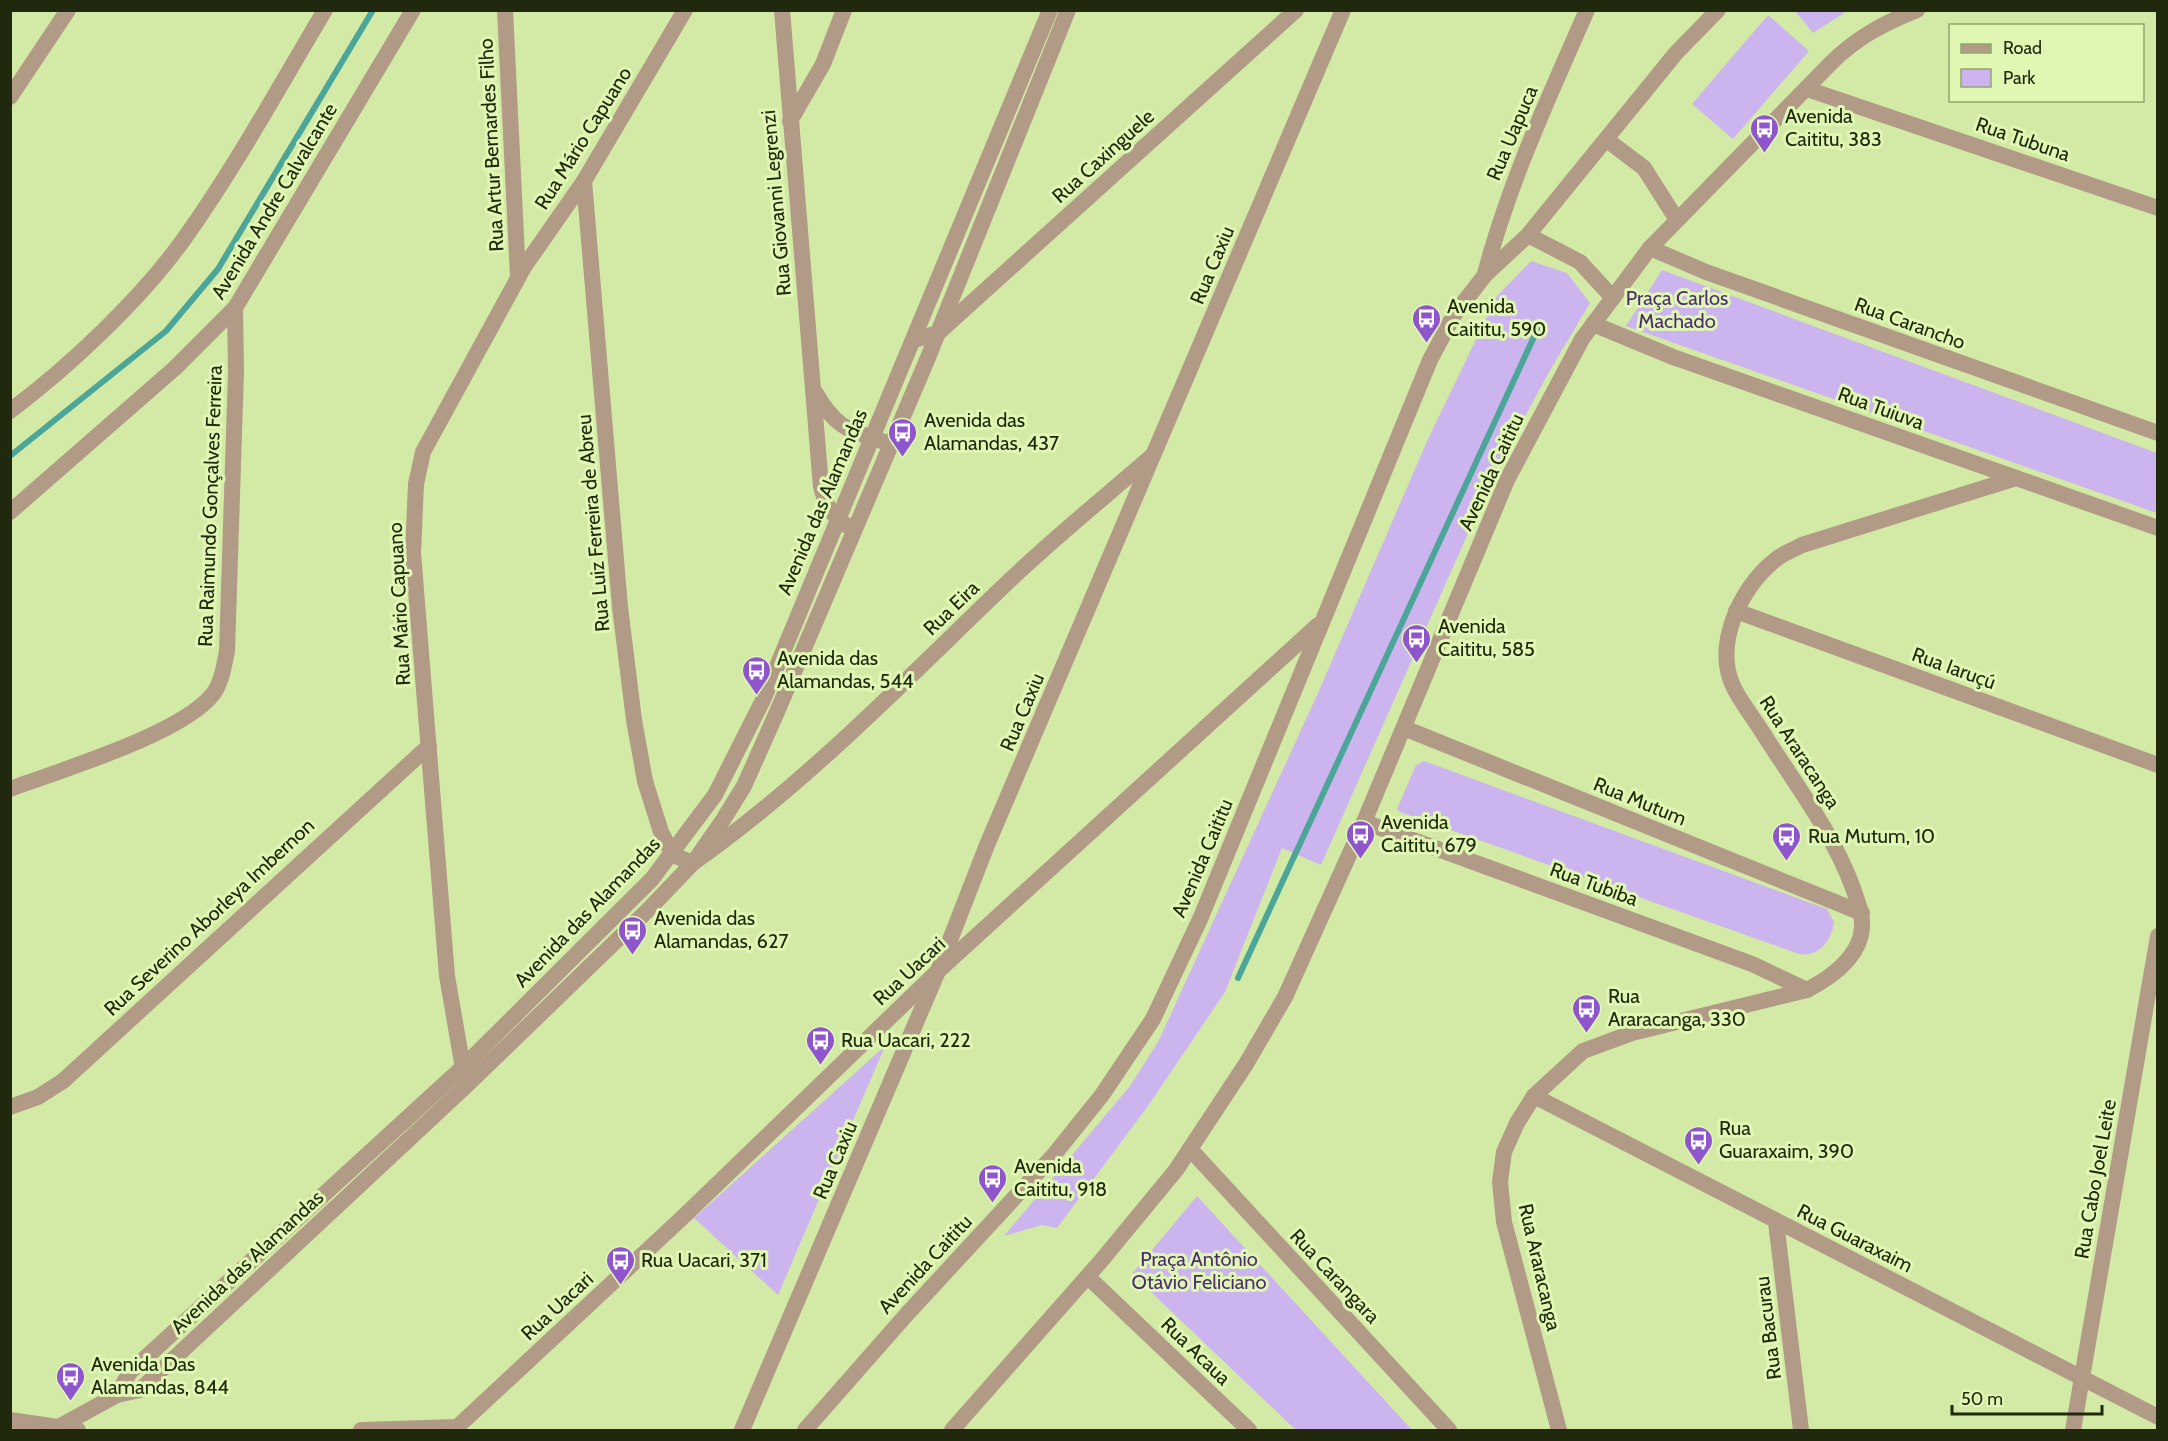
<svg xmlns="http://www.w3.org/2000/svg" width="2168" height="1441" viewBox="0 0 2168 1441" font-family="Cabin,sans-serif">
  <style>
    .green { fill: #ccb4ef }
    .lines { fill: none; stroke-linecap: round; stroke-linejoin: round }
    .stream { stroke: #4ba699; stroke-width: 6 }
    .minor { stroke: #b19a86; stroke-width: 16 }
    .tertiary { stroke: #b19a86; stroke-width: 16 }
    .labels { text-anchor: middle; stroke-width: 6; stroke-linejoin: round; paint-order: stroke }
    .poi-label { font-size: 20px; fill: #20280e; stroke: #e0f7b4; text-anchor: start }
    .street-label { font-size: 20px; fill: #20280e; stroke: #e0f7b4 }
    .park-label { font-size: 20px; fill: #4d2b72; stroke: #e0f7b4 }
  </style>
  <rect width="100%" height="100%" fill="#d3eaa7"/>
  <g class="green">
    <polygon points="1795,11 1847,11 1813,33"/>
    <polygon points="1768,15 1809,51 1733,139 1692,104"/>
    <polygon points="1531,261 1567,273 1590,303 1549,372 1496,470 1321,865 1282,848 1225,992 1148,1106 1057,1228 1042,1225 1004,1236 1130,1086 1158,1042 1318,693 1428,439 1497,296"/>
    <polygon points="1662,270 2157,453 2157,513 1626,326"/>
    <path d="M1424,761L1827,909L1834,922C1832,940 1818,958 1799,954L1400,812L1397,809L1416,765Z"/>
    <polygon points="885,1046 778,1295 694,1218"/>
    <polygon points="1197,1196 1412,1430 1296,1430 1132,1274"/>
  </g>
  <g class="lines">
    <g class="stream">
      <polyline points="10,456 166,331 218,269 373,10"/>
      <polyline points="1238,978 1539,326"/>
    </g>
    <g class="minor">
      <polyline points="505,10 518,277"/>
      <path d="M782,10L821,487C827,509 833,518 853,529"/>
      <polyline points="1807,89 2158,208"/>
      <polyline points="10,97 68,10"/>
      <polyline points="790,121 823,64 844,10"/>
      <polyline points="1607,140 1644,168 1677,220"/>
      <path d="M584,181L620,607L634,720L645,781L661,832L673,855L693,863C809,781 906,679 1009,581C1055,537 1105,497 1153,455"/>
      <polyline points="1528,235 1580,262 1613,298"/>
      <polyline points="1650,248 1706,272 2158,433"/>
      <path d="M1485,274C1509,182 1549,97 1587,10"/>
      <polyline points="1593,324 1673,357 2158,528"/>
      <polyline points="914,340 938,333 1296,10"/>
      <path d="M815,392C838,432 851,430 891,444"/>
      <path d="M10,411C70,366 141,299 184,239C236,166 279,87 325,10"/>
      <polyline points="10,512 175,368 235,308 413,10"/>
      <polyline points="1736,611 2158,765"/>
      <polyline points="1404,728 1862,913"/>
      <path d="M10,789C61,770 182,734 213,694C222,682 224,665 227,651L236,371L235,308"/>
      <polyline points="1364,822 1752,964 1807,990"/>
      <polyline points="465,1080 447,976 413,553 416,484 423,452 524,267 584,181 685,10"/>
      <polyline points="1534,1096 2158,1417"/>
      <polyline points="10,1107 38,1097 63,1081 429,746"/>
      <polyline points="1190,1149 1449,1430"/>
      <polyline points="1776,1222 1801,1430"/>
      <polyline points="1088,1277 1249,1430"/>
      <polyline points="10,1420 78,1430"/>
      <polyline points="361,1430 457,1427"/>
      <polyline points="454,1430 683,1217 938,971 1318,625"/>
      <polyline points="742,1430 938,971 987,845 1343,10"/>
      <polyline points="805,1430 907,1314 1053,1156 1102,1095 1153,1019 1201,917 1430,360 1454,315 1485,275 1528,235 1676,53 1718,10"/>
      <path d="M952,1430L1101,1261L1176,1170L1246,1064L1285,997L1364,822L1507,480L1582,339L1650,248L1831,63C1856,38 1884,23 1917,10"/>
      <path d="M1559,1430L1504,1222L1500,1182L1504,1152L1517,1123L1534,1096L1583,1051L1632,1033L1807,990C1830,978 1860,957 1862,928C1863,913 1857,901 1853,888C1832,831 1793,781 1761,730C1752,716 1741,702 1734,688C1713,646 1740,588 1774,561C1781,554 1793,550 1802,545L2016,478"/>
      <polyline points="2073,1430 2158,936"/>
    </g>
    <g class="tertiary">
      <polyline points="117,1395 130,1372 462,1068 652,879 715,795 763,700 1050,10"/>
      <polyline points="53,1430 117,1395 140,1390 466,1086 648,910 693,863 723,820 744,786 777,712 927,360 1068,10"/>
    </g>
  </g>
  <defs>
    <symbol id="bus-pin" viewBox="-11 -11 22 30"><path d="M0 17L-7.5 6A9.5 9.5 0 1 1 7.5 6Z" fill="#8e55cc" stroke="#e0f7b4"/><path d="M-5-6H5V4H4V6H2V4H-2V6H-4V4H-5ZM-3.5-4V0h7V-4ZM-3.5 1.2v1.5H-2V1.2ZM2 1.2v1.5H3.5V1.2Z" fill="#fff"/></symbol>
  </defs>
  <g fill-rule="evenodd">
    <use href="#bus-pin" x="1748" y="112" width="33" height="45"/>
    <use href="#bus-pin" x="1410" y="302" width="33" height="45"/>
    <use href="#bus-pin" x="886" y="416" width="33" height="45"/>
    <use href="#bus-pin" x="1400" y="622" width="33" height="45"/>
    <use href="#bus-pin" x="740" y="654" width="33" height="45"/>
    <use href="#bus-pin" x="1344" y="818" width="33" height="45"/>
    <use href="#bus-pin" x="1770" y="820" width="33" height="45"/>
    <use href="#bus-pin" x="616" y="914" width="33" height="45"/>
    <use href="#bus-pin" x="1570" y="992" width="33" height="45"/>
    <use href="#bus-pin" x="804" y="1024" width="33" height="45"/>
    <use href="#bus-pin" x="1682" y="1124" width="33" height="45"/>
    <use href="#bus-pin" x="976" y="1162" width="33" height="45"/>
    <use href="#bus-pin" x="604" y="1244" width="33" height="45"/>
    <use href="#bus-pin" x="54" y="1360" width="33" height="45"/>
  </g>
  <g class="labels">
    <g class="poi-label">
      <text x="1785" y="123">Avenida<tspan x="1785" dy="23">Caititu, 383</tspan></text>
      <text x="1447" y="313">Avenida<tspan x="1447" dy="23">Caititu, 590</tspan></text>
      <text x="924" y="427">Avenida das<tspan x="924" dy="23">Alamandas, 437</tspan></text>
      <text x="1438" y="633">Avenida<tspan x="1438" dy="23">Caititu, 585</tspan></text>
      <text x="777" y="665">Avenida das<tspan x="777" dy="23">Alamandas, 544</tspan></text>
      <text x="1381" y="829">Avenida<tspan x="1381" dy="23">Caititu, 679</tspan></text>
      <text x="1808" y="843">Rua Mutum, 10</text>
      <text x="654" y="925">Avenida das<tspan x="654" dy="23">Alamandas, 627</tspan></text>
      <text x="1608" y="1003">Rua<tspan x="1608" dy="23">Araracanga, 330</tspan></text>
      <text x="841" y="1047">Rua Uacari, 222</text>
      <text x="1719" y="1135">Rua<tspan x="1719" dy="23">Guaraxaim, 390</tspan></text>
      <text x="1014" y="1173">Avenida<tspan x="1014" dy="23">Caititu, 918</tspan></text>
      <text x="641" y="1267">Rua Uacari, 371</text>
      <text x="91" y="1371">Avenida Das<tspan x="91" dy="23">Alamandas, 844</tspan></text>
    </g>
    <g class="street-label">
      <text transform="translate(1512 133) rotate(-67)" y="7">Rua Uapuca</text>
      <text transform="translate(583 138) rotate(-58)" y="7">Rua Mário Capuano</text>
      <text transform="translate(2023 139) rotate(19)" y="7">Rua Tubuna</text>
      <text transform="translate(491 145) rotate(-93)" y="7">Rua Artur Bernardes Filho</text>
      <text transform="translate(1103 156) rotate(-42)" y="7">Rua Caxinguele</text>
      <text transform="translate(274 201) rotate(-59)" y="7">Avenida Andre Calvalcante</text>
      <text transform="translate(776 203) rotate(-95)" y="7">Rua Giovanni Legrenzi</text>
      <text transform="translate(1212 265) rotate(-67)" y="7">Rua Caxiu</text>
      <text transform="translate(1910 323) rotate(20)" y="7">Rua Carancho</text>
      <text transform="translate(1881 408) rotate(20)" y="7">Rua Tuiuva</text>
      <text transform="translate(1491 472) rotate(-65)" y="7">Avenida Caititu</text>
      <text transform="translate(822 502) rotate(-67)" y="7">Avenida das Alamandas</text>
      <text transform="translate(210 506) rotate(-88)" y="7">Rua Raimundo Gonçalves Ferreira</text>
      <text transform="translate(593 523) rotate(-95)" y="7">Rua Luiz Ferreira de Abreu</text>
      <text transform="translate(399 604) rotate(-93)" y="7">Rua Mário Capuano</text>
      <text transform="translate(951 608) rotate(-44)" y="7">Rua Eira</text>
      <text transform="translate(1954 668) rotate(20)" y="7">Rua Iaruçú</text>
      <text transform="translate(1022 712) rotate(-67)" y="7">Rua Caxiu</text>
      <text transform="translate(1800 752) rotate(57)" y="7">Rua Araracanga</text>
      <text transform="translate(1640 801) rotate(22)" y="7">Rua Mutum</text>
      <text transform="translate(1202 858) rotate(-67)" y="7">Avenida Caititu</text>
      <text transform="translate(1594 884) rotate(20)" y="7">Rua Tubiba</text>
      <text transform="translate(587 912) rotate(-46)" y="7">Avenida das Alamandas</text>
      <text transform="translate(209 917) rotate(-43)" y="7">Rua Severino Aborleya Imbernon</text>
      <text transform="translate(909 971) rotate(-43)" y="7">Rua Uacari</text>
      <text transform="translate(835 1160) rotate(-67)" y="7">Rua Caxiu</text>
      <text transform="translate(2095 1179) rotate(-80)" y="7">Rua Cabo Joel Leite</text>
      <text transform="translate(1855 1238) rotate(27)" y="7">Rua Guaraxaim</text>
      <text transform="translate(247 1262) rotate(-43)" y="7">Avenida das Alamandas</text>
      <text transform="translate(925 1264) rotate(-47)" y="7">Avenida Caititu</text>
      <text transform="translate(1540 1267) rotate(77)" y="7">Rua Araracanga</text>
      <text transform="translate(1335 1276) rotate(47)" y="7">Rua Carangara</text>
      <text transform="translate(557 1306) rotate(-43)" y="7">Rua Uacari</text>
      <text transform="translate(1768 1328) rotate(-97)" y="7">Rua Bacurau</text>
      <text transform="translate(1196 1351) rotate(44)" y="7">Rua Acaua</text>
    </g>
    <g class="park-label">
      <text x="1677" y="305">Praça Carlos<tspan x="1677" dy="23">Machado</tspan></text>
      <text x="1199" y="1266">Praça Antônio<tspan x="1199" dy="23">Otávio Feliciano</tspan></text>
    </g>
  </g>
  <rect width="2168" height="1441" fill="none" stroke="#20280e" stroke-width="24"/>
  <rect x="1949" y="24" width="195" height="78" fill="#e0f7b4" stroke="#93a472" stroke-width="1.5"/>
  <rect x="1961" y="44" width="30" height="9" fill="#b19a86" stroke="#93a472" stroke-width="1.5"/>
  <text x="2003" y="54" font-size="18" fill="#20280e">Road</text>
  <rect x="1961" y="69" width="30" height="18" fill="#ccb4ef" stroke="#93a472" stroke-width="1.5"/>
  <text x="2003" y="84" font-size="18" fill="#20280e">Park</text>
  <path d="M1952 1405v9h150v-9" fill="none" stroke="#20280e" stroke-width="3"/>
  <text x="1961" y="1405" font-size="18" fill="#20280e" stroke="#e0f7b4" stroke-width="4.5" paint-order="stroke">50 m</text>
</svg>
